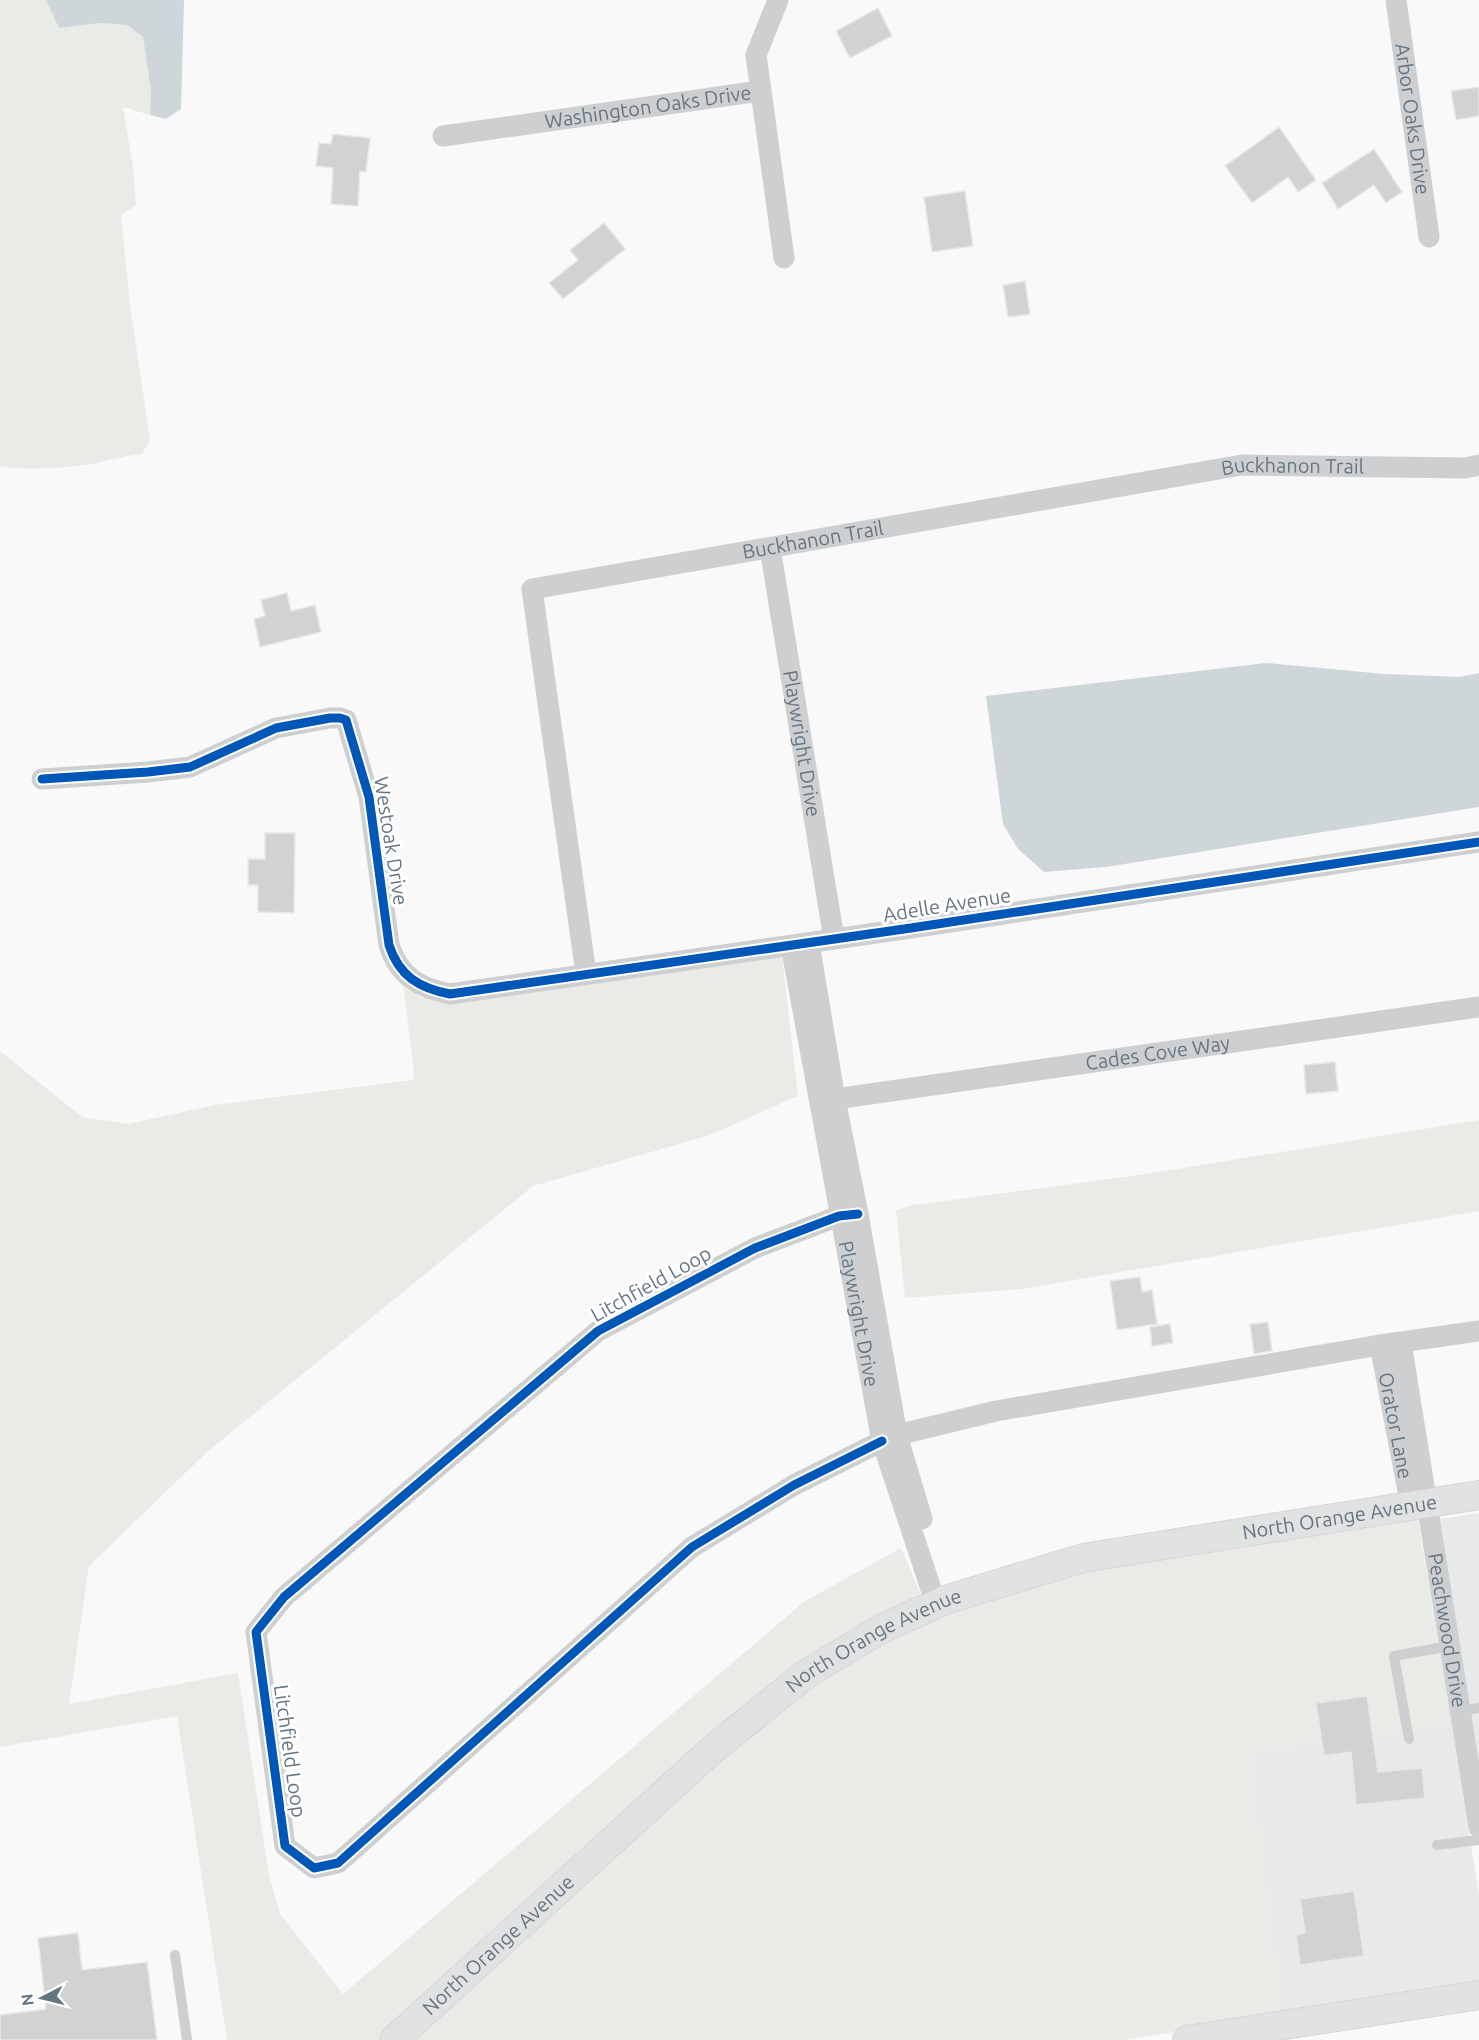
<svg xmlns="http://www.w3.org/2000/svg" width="1479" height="2040" viewBox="0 0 1479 2040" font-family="Ubuntu,sans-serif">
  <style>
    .built { fill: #e8e9e9 }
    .green { fill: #e8ebe6 }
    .water { fill: #ced6d9 }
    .building { fill: #d0d2d3; stroke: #e8e8e8; stroke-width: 1.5 }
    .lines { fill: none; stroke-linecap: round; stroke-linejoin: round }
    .secondary-casing { stroke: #d5d6d7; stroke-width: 30 }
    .lane { stroke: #cecfd0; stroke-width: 10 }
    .street { stroke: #cecfd0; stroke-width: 21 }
    .secondary { stroke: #e1e2e2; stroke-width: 28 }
    .cycleway-casing { stroke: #fff; stroke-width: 13 }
    .cycleway { stroke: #0057b8; stroke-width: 9 }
    .labels { text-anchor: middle; stroke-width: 6; stroke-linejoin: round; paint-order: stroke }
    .street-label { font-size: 20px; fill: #657683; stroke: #fff }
  </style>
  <rect width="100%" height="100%" fill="#f9f9f9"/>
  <g class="built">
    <polygon points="1479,1513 1479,1759 1440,1519"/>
    <polygon points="1452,1725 1479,1895 1479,1986 1281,2016 1249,1751"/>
  </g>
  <g class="green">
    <path d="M0,0H46L59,28L100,23L127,25L143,37L151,91L150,115L123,107L133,167L136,205L121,215L130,305L150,440L142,454C127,455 114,459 100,462C75,468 24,471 0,466Z"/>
    <polygon points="782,956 798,1096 707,1136 533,1186 207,1452 89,1566 69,1704 238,1673 269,1875 280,1914 343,1994 805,1601 901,1548 923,1600 706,1741 379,2040 227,2040 177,1716 0,1747 0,1051 82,1117 128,1124 215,1105 414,1080 412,1055 403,985 406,989 422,998"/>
    <polygon points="1479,1120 1479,1211 1021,1289 905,1298 896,1210 914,1205 1140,1175"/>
    <polygon points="1417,1515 1452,1725 1249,1751 1281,2016 1123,2040 408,2040 720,1755 812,1682 940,1613 1085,1568"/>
  </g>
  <g class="water">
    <polygon points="46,0 184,0 181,109 166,119 150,115 151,91 143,37 127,25 100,23 59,28"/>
    <polygon points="1266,663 1384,674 1459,677 1479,673 1479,807 1106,867 1044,872 1018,849 1003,824 986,696"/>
  </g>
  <g class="building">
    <polygon points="878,8 892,36 850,58 836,31"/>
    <polygon points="1479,87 1479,116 1456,120 1451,91"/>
    <polygon points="1279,127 1316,180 1298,192 1288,177 1252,203 1225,166"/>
    <polygon points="333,134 370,138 366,172 360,171 358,206 331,204 333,168 316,166 319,143 331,144"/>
    <polygon points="1374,149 1402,192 1386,203 1374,185 1338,209 1322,183"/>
    <polygon points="965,191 973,246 932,252 924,197"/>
    <polygon points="604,223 625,249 563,299 549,283 578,260 570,250"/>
    <polygon points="1025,281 1030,314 1008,317 1003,285"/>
    <polygon points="287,593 291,611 315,605 321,632 260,647 254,619 265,616 261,600"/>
    <polygon points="265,833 295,833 294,913 258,912 258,885 248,885 248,859 265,859"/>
    <polygon points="1335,1062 1338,1091 1306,1094 1304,1065"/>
    <polygon points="1140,1277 1142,1292 1152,1290 1157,1324 1117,1330 1110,1281"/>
    <polygon points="1268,1322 1272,1351 1254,1354 1250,1324"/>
    <polygon points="1170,1324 1173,1343 1152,1346 1150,1327"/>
    <polygon points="1367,1696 1378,1772 1422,1768 1425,1798 1356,1805 1351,1752 1324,1756 1316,1703"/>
    <polygon points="1354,1891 1364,1956 1300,1965 1296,1935 1305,1933 1300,1899"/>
    <polygon points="78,1933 82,1970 147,1962 157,2040 0,2040 0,2015 46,2009 38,1938"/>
  </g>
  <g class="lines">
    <defs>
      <g id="secondary">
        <path id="s9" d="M394,2040L713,1749L806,1674L881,1629L945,1600L1083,1558L1479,1495"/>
        <polyline points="1187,2040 1479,1995"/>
      </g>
    </defs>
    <use href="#secondary" class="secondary-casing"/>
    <g class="lane">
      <polyline points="1460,1711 1479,1708"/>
      <polyline points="1409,1739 1394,1656 1450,1646"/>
      <polyline points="1437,1845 1479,1840"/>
      <polyline points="175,1955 187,2040"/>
    </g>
    <g class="street">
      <polyline points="778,0 756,55 784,258"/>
      <path id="s1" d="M1396,0L1429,237"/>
      <path id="s2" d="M443,136L760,91"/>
      <path id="s3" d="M770,548L834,939"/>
      <path d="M42,779L148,772L190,767L276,728L330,718H340L346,720L369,797L389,945C399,976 419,988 450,994L911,928L1479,842"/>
      <polyline points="809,943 835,1099 858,1214 897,1435 922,1519"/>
      <path id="s4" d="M791,945L882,1441L936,1604"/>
      <path id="s5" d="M586,974L532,589L1242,465L1465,468L1479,465"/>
      <path id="s6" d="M835,1099L1479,1007"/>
      <polyline points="858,1214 839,1216 755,1248 598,1331 284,1597 256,1632 285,1846 314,1868 338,1863 692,1547 794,1485 882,1441"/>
      <path id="s7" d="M1401,1343L1479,1827"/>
      <path id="s8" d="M1380,1345L1411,1506"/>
      <polyline points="897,1435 996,1411 1380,1345 1479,1331"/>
    </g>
    <use href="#secondary" class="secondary"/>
    <defs>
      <g id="cycleway">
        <path d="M42,779L148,772L190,767L276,728L330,718H340L346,720L369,797L389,945C399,976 419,988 450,994L911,928L1479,842"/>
        <polyline points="858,1214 839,1216 755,1248 598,1331 284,1597 256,1632 285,1846 314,1868 338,1863 692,1547 794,1485 882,1441"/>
      </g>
    </defs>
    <use href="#cycleway" class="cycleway-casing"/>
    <use href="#cycleway" class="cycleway"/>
  </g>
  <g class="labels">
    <g class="street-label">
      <text dy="7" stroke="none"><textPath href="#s2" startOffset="207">Washington Oaks Drive</textPath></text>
      <text dy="7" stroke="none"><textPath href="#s1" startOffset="120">Arbor Oaks Drive</textPath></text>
      <text dy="7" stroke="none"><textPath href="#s5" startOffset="1160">Buckhanon Trail</textPath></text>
      <text dy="7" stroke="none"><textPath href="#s5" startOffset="674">Buckhanon Trail</textPath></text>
      <text dy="7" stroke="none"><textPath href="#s3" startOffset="198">Playwright Drive</textPath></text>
      <text transform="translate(391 841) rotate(81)" y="7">Westoak Drive</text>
      <text transform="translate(947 905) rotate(-9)" y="7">Adelle Avenue</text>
      <text dy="7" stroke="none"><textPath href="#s6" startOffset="326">Cades Cove Way</textPath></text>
      <text transform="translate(651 1284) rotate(-29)" y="7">Litchfield Loop</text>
      <text dy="7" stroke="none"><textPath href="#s4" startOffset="375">Playwright Drive</textPath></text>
      <text dy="7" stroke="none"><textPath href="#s8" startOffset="82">Orator Lane</textPath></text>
      <text dy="7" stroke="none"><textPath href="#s9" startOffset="1113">North Orange Avenue</textPath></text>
      <text dy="7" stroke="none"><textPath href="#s7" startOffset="291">Peachwood Drive</textPath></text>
      <text dy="7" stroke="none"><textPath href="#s9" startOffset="627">North Orange Avenue</textPath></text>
      <text transform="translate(290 1751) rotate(82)" y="7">Litchfield Loop</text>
      <text dy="7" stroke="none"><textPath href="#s9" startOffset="141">North Orange Avenue</textPath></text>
    </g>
  </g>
  <g transform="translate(42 1998) rotate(263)" stroke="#ffffff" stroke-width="4.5" paint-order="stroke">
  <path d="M0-4.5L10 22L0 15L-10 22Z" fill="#657683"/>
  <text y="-9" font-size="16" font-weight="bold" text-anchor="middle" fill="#657683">N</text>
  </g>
</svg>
